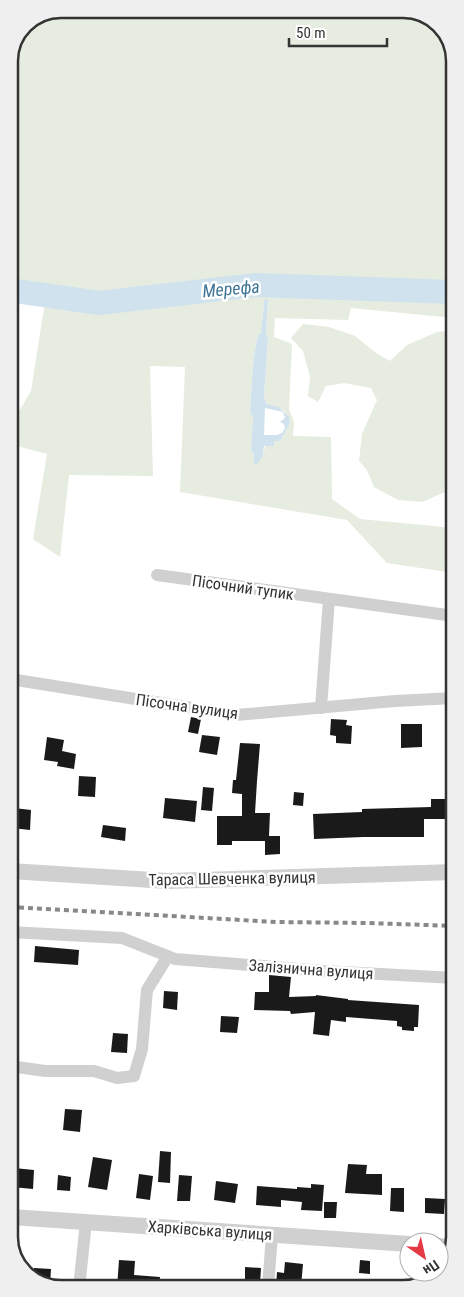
<svg xmlns="http://www.w3.org/2000/svg" width="464" height="1297" viewBox="0 0 464 1297" font-family="'Roboto Condensed',sans-serif">
  <style>
    .green { fill: #e6ecdf; fill-rule: evenodd }
    .water { fill: #cfe2ee; fill-rule: evenodd }
    .lines { fill: none; stroke-linecap: round; stroke-linejoin: round }
    .river { stroke: #cfe2ee; stroke-width: 24 }
    .building { fill: #1a1a1a }
    .minor { stroke: #d0d0d0; stroke-width: 12 }
    .tertiary { stroke: #d0d0d0; stroke-width: 16 }
    .rail { stroke: #888; stroke-width: 4; stroke-dasharray: 5 4; stroke-linecap: butt }
    .labels { text-anchor: middle; stroke-width: 5; stroke-linejoin: round; paint-order: stroke }
    .street-label { font-size: 16px; fill: #333; stroke: #fff }
    .water-label { font-size: 18px; font-style: italic; fill: #3f7597; stroke: #fff }
    .rim { fill: none; stroke: #333; stroke-width: 2.5 }
  </style>
  <rect width="100%" height="100%" fill="#fff"/>
  <g class="green">
    <path d="M60,9H407L435,20L453,47L454,318L351,308L348,320L275,318L274,337L292,344L289,409L294,422L293,436L331,437L332,499L360,519L454,528V573L387,563L347,520L180,492L185,367L150,366L153,476L69,475L60,557L33,539L47,454L9,444V428L31,391L45,302L9,298V57L24,24ZM268,300L266,336L268,338L264,397L266,404C280,409 285,406 290,423L280,441H274V446H265L263,456L254,465V454L251,450L253,417L250,412C252,386 252,360 258,335H261L264,303Z"/>
    <polygon points="303,324 329,327 355,336 376,353 390,361 407,345 437,332 454,330 454,471 449,471 445,492 422,502 398,500 374,487 367,470 359,461 362,434 377,400 371,388 344,383 326,386 318,402 308,396 310,377 303,351 291,338"/>
  </g>
  <path class="water" d="M265,299L268,300L266,335L268,337L264,397L266,404L279,407L289,417L290,423L280,441H274V446H264L263,456L257,464L254,465V454L251,450L253,417L250,412C252,386 252,360 258,335L261,334L264,303ZM265,408L283,412L285,418L280,422L284,424L285,428L282,433L277,435H264Z"/>
  <g class="lines">
    <polyline class="river" points="9,290 99,303 256,285 454,292"/>
  </g>
  <g class="building">
    <polygon points="191,717 201,719 198,734 188,732"/>
    <polygon points="331,719 347,720 346,725 352,726 351,744 336,743 336,736 330,735"/>
    <polygon points="401,724 422,724 422,747 401,748"/>
    <polygon points="202,735 220,737 217,755 199,752"/>
    <polygon points="47,737 64,740 62,751 76,754 74,769 57,766 58,762 44,760"/>
    <polygon points="240,743 260,744 257,781 255,813 270,813 269,836 280,836 280,854 265,855 265,841 232,841 232,845 217,845 217,816 242,816 242,794 232,793 233,780 236,780"/>
    <polygon points="79,776 96,777 95,797 78,796"/>
    <polygon points="203,787 214,788 212,811 201,810"/>
    <polygon points="294,792 304,793 303,806 293,805"/>
    <polygon points="165,798 197,801 195,822 163,818"/>
    <polygon points="431,799 449,799 449,819 424,819 424,837 363,837 314,839 313,814 362,812 362,809 431,807"/>
    <polygon points="14,808 31,810 30,830 12,828"/>
    <polygon points="103,825 126,828 125,841 101,837"/>
    <polygon points="35,946 79,950 78,965 34,962"/>
    <polygon points="269,975 291,977 289,997 316,996 316,995 348,999 348,1000 419,1005 418,1027 414,1027 414,1031 402,1030 402,1027 397,1026 397,1021 346,1017 346,1022 331,1020 329,1036 313,1034 315,1012 291,1014 290,1011 254,1010 255,992 269,992"/>
    <polygon points="164,991 178,992 177,1010 163,1008"/>
    <polygon points="221,1016 239,1017 237,1033 220,1032"/>
    <polygon points="113,1033 128,1034 127,1053 111,1052"/>
    <polygon points="65,1109 82,1110 80,1132 63,1130"/>
    <polygon points="160,1151 171,1152 170,1183 158,1182"/>
    <polygon points="93,1157 112,1160 107,1190 88,1187"/>
    <polygon points="348,1164 367,1165 366,1174 382,1174 382,1195 345,1193"/>
    <polygon points="14,1168 34,1170 33,1189 12,1187"/>
    <polygon points="139,1174 153,1176 150,1200 136,1198"/>
    <polygon points="58,1175 71,1177 70,1191 57,1190"/>
    <polygon points="179,1175 192,1176 190,1201 177,1201"/>
    <polygon points="216,1181 238,1184 235,1203 214,1200"/>
    <polygon points="311,1184 324,1185 322,1211 301,1210 302,1202 281,1200 281,1207 256,1205 257,1186 297,1189 297,1187 311,1188"/>
    <polygon points="391,1188 404,1188 404,1212 390,1211"/>
    <polygon points="425,1198 445,1199 444,1214 425,1213"/>
    <polygon points="324,1202 337,1202 336,1218 324,1218"/>
    <polygon points="119,1260 135,1261 134,1275 160,1277 159,1288 117,1288"/>
    <polygon points="360,1260 370,1261 370,1274 359,1273"/>
    <polygon points="285,1262 303,1264 301,1287 276,1286 277,1272 284,1273"/>
    <polygon points="245,1267 261,1268 260,1284 255,1284 254,1287 245,1287"/>
    <polygon points="34,1268 51,1269 50,1285 33,1279"/>
  </g>
  <g class="lines">
    <g class="minor">
      <polyline points="157,575 454,616"/>
      <polyline points="10,679 236,715 395,701 454,698"/>
      <polyline points="321,708 329,599"/>
      <polyline points="10,932 122,938 175,959 324,971 455,978"/>
      <polyline points="10,1066 45,1071 94,1071 117,1078 134,1076 142,1049 147,990 168,956"/>
      <polyline points="268,1287 272,1235"/>
      <polyline points="79,1288 86,1222"/>
    </g>
    <g class="tertiary">
      <polyline points="10,871 168,881 455,872"/>
      <polyline points="11,1217 409,1244"/>
      <polyline points="439,1246 452,1247"/>
    </g>
    <polyline class="rail" points="10,907 277,922 367,923 455,926"/>
  </g>
  <g class="labels">
    <g class="street-label">
      <text transform="translate(243 587) rotate(8)" y="6">Пісочний тупик</text>
      <text transform="translate(187 706) rotate(8)" y="6">Пісочна вулиця</text>
      <text transform="translate(232 878) rotate(-1)" y="6">Тараса Шевченка вулиця</text>
      <text transform="translate(311 969) rotate(4)" y="6">Залізнична вулиця</text>
      <text transform="translate(210 1230) rotate(4)" y="6">Харківська вулиця</text>
    </g>
    <g class="water-label">
      <text transform="translate(231 289) rotate(-5)" y="6">Мерефа</text>
    </g>
  </g>
  <path d="M0 0H464V1297H0ZM61 18H403A43 43 0 0 1 446 61V1237A43 43 0 0 1 403 1280H61A43 43 0 0 1 18 1237V61A43 43 0 0 1 61 18Z" fill="#efefef" fill-rule="evenodd"/>
  <path class="rim" d="M61 18H403A43 43 0 0 1 446 61V1237A43 43 0 0 1 403 1280H61A43 43 0 0 1 18 1237V61A43 43 0 0 1 61 18Z"/>
  <g transform="translate(424 1257) rotate(146)"><circle r="24" fill="#ffffff" stroke="#adadad"/>
  <path d="M0-4L9 19L0 12L-9 19Z" fill="#e63946"/>
  <text y="-8" font-size="14" font-weight="bold" text-anchor="middle" fill="#333333">Пн</text>
  </g>
  <path d="M289 38v8h98v-8" fill="none" stroke="#333333" stroke-width="2.5"/>
  <text x="296" y="38" font-size="15" fill="#333333" stroke="#ffffff" stroke-width="4" paint-order="stroke">50 m</text>
</svg>
